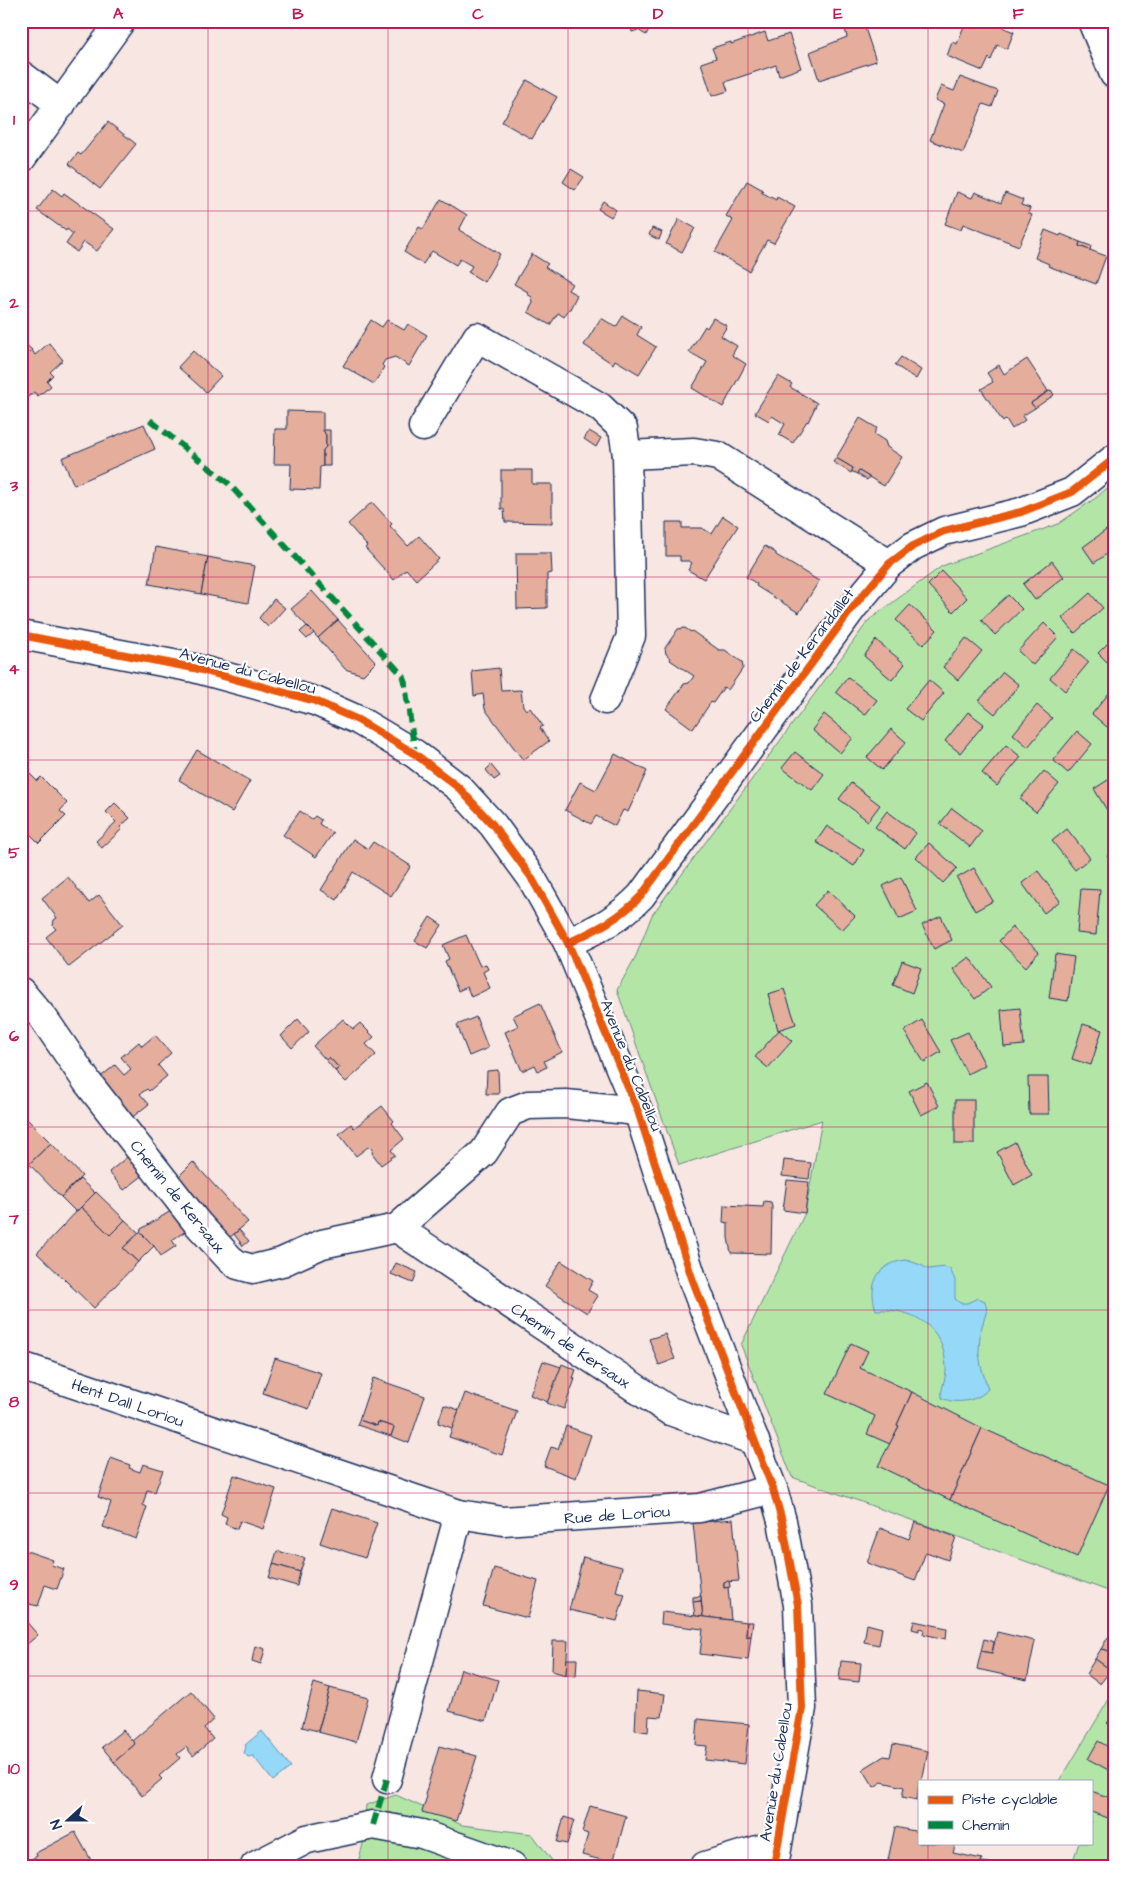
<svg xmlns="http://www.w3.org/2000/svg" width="1135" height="1887" viewBox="0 0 1135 1887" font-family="'Architects Daughter',sans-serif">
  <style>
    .green { fill: #b3e6a6; stroke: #678a82 }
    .water { fill: #95d8f7; stroke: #6494ba }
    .building { fill: #e4ad9c; stroke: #1b2f5e }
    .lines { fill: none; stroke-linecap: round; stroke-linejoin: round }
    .minor-casing { stroke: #1b2f5e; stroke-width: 31 }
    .minor { stroke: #fff; stroke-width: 28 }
    .quiet { stroke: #00873e; stroke-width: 6; stroke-dasharray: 12 6; stroke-linecap: butt }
    .cycleway-casing { stroke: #fff; stroke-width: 11 }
    .cycleway { stroke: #e8590c; stroke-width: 8 }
    .grid { fill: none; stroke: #c2185b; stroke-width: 1; stroke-opacity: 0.55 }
    .labels { text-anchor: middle; stroke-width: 4.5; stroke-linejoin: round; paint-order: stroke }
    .street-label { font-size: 16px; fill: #1b2f5e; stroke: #fff }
    .neatline { fill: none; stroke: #c2185b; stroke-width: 2 }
    .grid-label { font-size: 16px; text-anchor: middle; font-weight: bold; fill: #c2185b }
  </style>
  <rect width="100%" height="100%" fill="#f7e6e1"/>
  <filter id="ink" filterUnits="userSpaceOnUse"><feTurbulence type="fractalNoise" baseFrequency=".02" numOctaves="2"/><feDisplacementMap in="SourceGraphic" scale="10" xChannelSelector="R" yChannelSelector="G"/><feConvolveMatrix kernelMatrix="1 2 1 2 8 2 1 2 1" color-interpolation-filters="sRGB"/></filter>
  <g filter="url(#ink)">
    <g class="green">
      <polygon points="1114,482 1114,1593 792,1477 741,1345 805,1213 822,1120 679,1165 617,990 636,956 652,915 869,620 942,566 1058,524 1097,497"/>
      <polygon points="1114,1691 1114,1866 1071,1866 1079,1843 1091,1843 1091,1781 1060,1781 1061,1779"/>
      <polygon points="396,1795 462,1825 532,1834 556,1866 357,1866 363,1844 366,1805"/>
    </g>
    <g class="water">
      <path d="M906,1260L921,1265L928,1269L945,1267L950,1269L955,1280V1299L960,1303H967L978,1298L985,1301L987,1310L980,1333L979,1352L981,1366L988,1389C979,1401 956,1405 942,1398C940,1387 947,1378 946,1367C944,1326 913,1308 876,1310C867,1284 878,1263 906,1260Z"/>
      <polygon points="262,1731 291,1767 273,1781 253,1756 248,1757 244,1753 246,1747 245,1745"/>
    </g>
    <g class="building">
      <polygon points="629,21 655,21 657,25 650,27 646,35 638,30 632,32"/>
      <polygon points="966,21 1007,21 1004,28 1014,32 1007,49 997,45 991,60 989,58 983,71 947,56 952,42 957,44"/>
      <polygon points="863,22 876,61 819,80 810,52 847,37 845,29"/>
      <polygon points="765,32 768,41 789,34 801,68 779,76 776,65 725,82 728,91 712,96 701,63 716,58 712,48 731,42 731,44"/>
      <polygon points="960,77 998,91 992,107 983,104 963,153 930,140 944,104 935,100 941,86 954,91"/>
      <polygon points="527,80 557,97 532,139 502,122"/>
      <polygon points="108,122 136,144 100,189 69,164 78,153 81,155"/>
      <polygon points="571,169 584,177 575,190 563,182"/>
      <polygon points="747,181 763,190 761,192 776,200 777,197 795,207 774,243 767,240 749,271 715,252 733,220 726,216"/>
      <polygon points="53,189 62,196 64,193 114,229 97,251 84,242 77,252 66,244 73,234 67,229 66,231 37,210"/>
      <polygon points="957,192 972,198 975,192 1001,203 1005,193 1023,200 1021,205 1030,208 1028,213 1032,215 1019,246 963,224 961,230 945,224"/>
      <polygon points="441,199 467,215 459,230 500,254 484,282 468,272 472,266 460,259 456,265 432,251 423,264 404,252 419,227 423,229"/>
      <polygon points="603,201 616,210 611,217 598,209"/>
      <polygon points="679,219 695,228 682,252 666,244"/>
      <polygon points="652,228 662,232 659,240 649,235"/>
      <polygon points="1045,230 1060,236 1061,234 1080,242 1079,246 1106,256 1096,284 1048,266 1049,264 1035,258"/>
      <polygon points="1080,242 1091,246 1090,250 1079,246"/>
      <polygon points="532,254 548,264 545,267 572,284 568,290 577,295 570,309 569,309 564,317 558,313 550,325 528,312 533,303 532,297 527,294 528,292 514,284"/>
      <polygon points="623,316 641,327 637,335 656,347 639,374 615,360 613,364 584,345 601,318 616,327"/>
      <polygon points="713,318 727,326 721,336 737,346 732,355 746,364 723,407 692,388 707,362 689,352 705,326 707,328"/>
      <polygon points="371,320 382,327 387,320 404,330 408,324 427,335 409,366 395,357 385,360 382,365 384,367 374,384 343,366"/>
      <polygon points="21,340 32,350 21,361"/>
      <polygon points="49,343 63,360 50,372 53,375 47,381 51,386 38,396 34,392 21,403 21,361 32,350 35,355"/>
      <polygon points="193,351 221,376 206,392 178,367"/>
      <polygon points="901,357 921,370 916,379 895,365"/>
      <polygon points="1027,359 1048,391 1031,403 1035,408 1022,416 1025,420 1012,429 1006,419 1003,422 981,389 993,382 987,373 999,365 1004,374"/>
      <polygon points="778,376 792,384 790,387 817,403 808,422 807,421 793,443 779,435 785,424 772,416 769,421 755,413"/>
      <polygon points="1051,390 1054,395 1035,408 1031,403"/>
      <polygon points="287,411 323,412 323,430 326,435 326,447 323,450 323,466 320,467 319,490 290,489 291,464 274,464 275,429 287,429"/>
      <polygon points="860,418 877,428 874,434 885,441 887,447 902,457 884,486 859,471 857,474 851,471 853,468 836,458"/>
      <polygon points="144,424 155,449 74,485 62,458"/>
      <polygon points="323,430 330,430 330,466 323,466 323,450 326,447 326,435"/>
      <polygon points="589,431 601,438 596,447 584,439"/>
      <polygon points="836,458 853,468 851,473 833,462"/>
      <polygon points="501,470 532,470 532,484 552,484 552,523 505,522 504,509 501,509"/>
      <polygon points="859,471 869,477 867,480 857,474"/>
      <polygon points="372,502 392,524 390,526 408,546 419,536 439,559 416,580 406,569 394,580 365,548 367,546 348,524"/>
      <polygon points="723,516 738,526 704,579 688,570 692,563 689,561 680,561 680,556 666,556 666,522 682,522 682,528 702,528 712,534"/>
      <polygon points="1113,525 1114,549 1094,563 1083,547"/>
      <polygon points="765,546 776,553 776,555 819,581 799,613 756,586 757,584 746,577"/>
      <polygon points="156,547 208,557 201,594 149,584"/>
      <polygon points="516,553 551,553 552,573 547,574 547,608 517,609"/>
      <polygon points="208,557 255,566 248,603 201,594"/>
      <polygon points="1052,561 1064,577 1035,600 1023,584"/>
      <polygon points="942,571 967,598 953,612 928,585"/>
      <polygon points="312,591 338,620 318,638 291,609"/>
      <polygon points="1090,593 1103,608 1075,633 1062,618"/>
      <polygon points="1008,595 1022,609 995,635 981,620"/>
      <polygon points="274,599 285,608 268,627 259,618"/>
      <polygon points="910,605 937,630 923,645 896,620"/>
      <polygon points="338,620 376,662 363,675 345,669 318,638"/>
      <polygon points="1044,623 1058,637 1033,665 1018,651"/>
      <polygon points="307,626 314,633 307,639 300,632"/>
      <polygon points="685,628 691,632 692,631 719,650 725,650 742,662 743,668 728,690 724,687 713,703 711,702 693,729 666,709 684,684 689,683 694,676 670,660 671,658 666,654 665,648 678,629"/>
      <polygon points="1114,637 1114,666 1112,667 1098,653"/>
      <polygon points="966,638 982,651 958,680 943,667"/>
      <polygon points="876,640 905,664 892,680 864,656"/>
      <polygon points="1074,649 1089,662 1065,691 1050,678"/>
      <polygon points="499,668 501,691 521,690 523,706 526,710 530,708 543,726 540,728 549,741 523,760 485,709 483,694 474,696 472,671"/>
      <polygon points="1003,672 1019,685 995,714 979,701"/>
      <polygon points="848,677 877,700 865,715 836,692"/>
      <polygon points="929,680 944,693 921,721 905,709"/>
      <polygon points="1114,687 1114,719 1107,727 1092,714"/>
      <polygon points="1037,705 1052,718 1028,747 1013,734"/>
      <polygon points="968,712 984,724 960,753 945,741"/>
      <polygon points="824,714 853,738 840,753 812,730"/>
      <polygon points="891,729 906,742 882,770 867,757"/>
      <polygon points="1077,731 1092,744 1068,773 1053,760"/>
      <polygon points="1006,745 1021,757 997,786 982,773"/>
      <polygon points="197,750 250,781 232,812 179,780"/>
      <polygon points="795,752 824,774 812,790 782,768"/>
      <polygon points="615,754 647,771 628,812 623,810 615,826 596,816 591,824 565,810 580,782 596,790"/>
      <polygon points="491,765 500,776 494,780 486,770"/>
      <polygon points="1044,771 1059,784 1036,812 1020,799"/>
      <polygon points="28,772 37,781 41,777 67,803 60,811 66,816 39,843 21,825 21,816 25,813 21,810 21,779"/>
      <polygon points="1111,778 1114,783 1113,820 1094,789"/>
      <polygon points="851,783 880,805 868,821 839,799"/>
      <polygon points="115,803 130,818 120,827 122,829 102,848 96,841 116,822 106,812"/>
      <polygon points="952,808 982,831 970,847 940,824"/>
      <polygon points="300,811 312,819 315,816 321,820 319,824 333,833 316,857 283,835"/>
      <polygon points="887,811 916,833 905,849 875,827"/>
      <polygon points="827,826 864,850 854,866 816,842"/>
      <polygon points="1067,829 1090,858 1075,870 1052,841"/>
      <polygon points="353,839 368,849 373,842 411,866 391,896 353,872 337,900 321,890"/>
      <polygon points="929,843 957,868 943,883 916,857"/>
      <polygon points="1114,851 1114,866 1107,856"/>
      <polygon points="974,868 993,901 975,911 957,878"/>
      <polygon points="1038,871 1060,901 1044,913 1022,883"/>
      <polygon points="68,877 89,903 99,895 123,925 69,967 46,937 56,929 53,926 54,920 57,918 42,898"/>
      <polygon points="901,877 917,911 899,919 883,886"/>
      <polygon points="1081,889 1100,890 1096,935 1077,933"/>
      <polygon points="828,890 855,916 842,930 814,905"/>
      <polygon points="941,916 952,940 934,949 922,925"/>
      <polygon points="430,917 442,925 427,948 415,941"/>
      <polygon points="1012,927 1039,952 1026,967 999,941"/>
      <polygon points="466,935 480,966 486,964 488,969 483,972 490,988 471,997 467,987 458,991 445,961 449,959 443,945"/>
      <polygon points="1055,954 1074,957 1068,1001 1049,998"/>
      <polygon points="969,957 991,987 975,999 953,969"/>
      <polygon points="902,961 921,968 912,993 893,985"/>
      <polygon points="784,989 796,1024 778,1030 768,994"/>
      <polygon points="540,1003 562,1052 544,1061 547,1067 538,1071 535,1065 522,1071 505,1032 518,1026 513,1016"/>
      <polygon points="1020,1008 1024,1045 1004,1047 1001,1010"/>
      <polygon points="476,1017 488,1048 469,1056 457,1025"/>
      <polygon points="298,1019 309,1032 292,1048 281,1036"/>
      <polygon points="343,1019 353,1029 360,1023 374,1037 366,1044 376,1055 346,1082 335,1071 339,1068 329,1057 326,1060 313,1046"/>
      <polygon points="922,1020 941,1052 924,1062 904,1031"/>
      <polygon points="1083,1024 1102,1030 1091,1065 1072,1059"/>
      <polygon points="779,1030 792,1041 768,1068 755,1057"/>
      <polygon points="968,1032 985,1065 967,1074 950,1040"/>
      <polygon points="155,1035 171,1053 158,1065 167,1076 149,1091 147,1089 140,1094 149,1104 130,1119 97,1080 115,1065 124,1075 131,1069 121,1057 139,1042 142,1046"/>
      <polygon points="329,1057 339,1068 335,1071 326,1060"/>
      <polygon points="498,1070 499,1094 486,1094 487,1071"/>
      <polygon points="1028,1077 1048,1077 1049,1114 1029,1114"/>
      <polygon points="927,1082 939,1106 921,1115 909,1091"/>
      <rect x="955" y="1100" width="19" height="44"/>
      <polygon points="382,1106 394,1121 392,1123 404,1139 391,1150 395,1155 381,1165 372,1153 373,1148 368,1147 356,1156 339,1134 351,1124 354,1128"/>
      <polygon points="21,1113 51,1143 29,1164 21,1156"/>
      <polygon points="1015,1142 1032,1175 1014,1185 997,1152"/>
      <polygon points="51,1143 82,1176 61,1197 29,1164"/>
      <polygon points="133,1152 149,1171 124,1190 109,1172"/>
      <polygon points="784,1160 811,1163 809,1179 782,1176"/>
      <polygon points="193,1162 248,1222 228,1239 174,1181"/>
      <polygon points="80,1179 95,1193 77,1213 61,1197"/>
      <polygon points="787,1180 809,1182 805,1213 783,1210"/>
      <polygon points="96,1192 125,1220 110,1235 81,1207"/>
      <polygon points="764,1201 771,1202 772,1207 771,1254 731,1253 728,1238 728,1223 723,1222 724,1205 763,1207"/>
      <polygon points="81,1207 110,1235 125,1220 139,1233 123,1248 138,1262 94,1308 37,1253"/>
      <polygon points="176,1208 189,1229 172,1240 176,1246 161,1256 154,1246 140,1232 141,1229"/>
      <polygon points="239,1230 249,1241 243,1246 234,1234"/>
      <polygon points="140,1232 154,1246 138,1262 123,1248"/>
      <polygon points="561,1261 593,1281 588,1290 598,1296 587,1313 545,1286"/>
      <polygon points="396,1263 417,1272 413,1283 391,1274"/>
      <polygon points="665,1334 675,1359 659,1365 649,1339"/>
      <polygon points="851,1343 868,1351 860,1368 912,1392 897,1425 899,1426 890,1444 867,1434 875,1416 827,1394"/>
      <polygon points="275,1358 321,1373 309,1409 263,1393"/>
      <polygon points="543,1361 561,1367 548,1402 530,1395"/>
      <polygon points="562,1364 576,1370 573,1378 575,1379 564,1409 547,1403"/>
      <polygon points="373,1378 425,1396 409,1443 391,1436 394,1427 378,1422 377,1426 359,1420"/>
      <polygon points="912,1392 982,1428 950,1500 878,1466 899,1426 897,1425"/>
      <polygon points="465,1393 517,1411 502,1455 449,1437"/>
      <polygon points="444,1405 459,1410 452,1428 438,1423"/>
      <polygon points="359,1420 377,1426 378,1422 394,1427 391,1436 357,1425"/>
      <polygon points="566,1426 591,1435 576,1478 544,1466 551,1447 558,1449"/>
      <polygon points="982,1428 1109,1485 1077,1557 950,1500"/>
      <polygon points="111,1458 130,1465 129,1468 140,1472 143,1464 163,1470 155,1492 147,1490 143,1505 147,1507 136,1539 103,1527 111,1502 98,1497"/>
      <polygon points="234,1475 276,1489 263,1529 240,1521 237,1529 225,1524 227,1517 221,1514"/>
      <polygon points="332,1508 377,1523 365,1558 320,1543"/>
      <polygon points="733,1519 739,1581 724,1582 724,1588 728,1587 731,1620 703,1617 693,1523"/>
      <polygon points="915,1522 956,1537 948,1560 926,1552 915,1581 867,1563 880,1528 909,1539"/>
      <polygon points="21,1549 53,1560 51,1565 64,1569 57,1589 45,1585 38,1606 29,1604 24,1619 38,1635 21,1649"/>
      <polygon points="277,1551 305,1558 300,1572 273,1564"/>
      <polygon points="583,1557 622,1567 616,1592 625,1594 617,1621 569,1610"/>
      <polygon points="273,1564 300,1572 297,1586 269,1578"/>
      <polygon points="494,1568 538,1581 528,1618 483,1606"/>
      <polygon points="729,1581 730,1587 724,1588 724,1582"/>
      <polygon points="701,1596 701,1601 693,1602 693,1597"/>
      <polygon points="701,1601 703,1617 695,1616 693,1602"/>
      <polygon points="662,1612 747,1622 746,1636 751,1636 748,1660 700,1654 703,1629 661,1624"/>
      <polygon points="914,1621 947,1628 946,1639 923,1634 924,1629 919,1628 919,1631 912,1629"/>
      <polygon points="747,1622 753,1622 751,1636 746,1636"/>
      <polygon points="867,1624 882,1628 879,1645 864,1642"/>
      <polygon points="997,1632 1035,1641 1027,1680 977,1669 981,1651 992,1653"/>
      <polygon points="1108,1637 1114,1638 1114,1652 1101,1649"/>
      <polygon points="984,1639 994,1642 992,1653 981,1651"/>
      <polygon points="553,1641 568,1641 566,1675 552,1671"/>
      <polygon points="255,1646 265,1649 261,1664 252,1661"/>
      <polygon points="1101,1649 1114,1652 1114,1667 1111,1670 1095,1659"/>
      <polygon points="567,1659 577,1659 576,1676 566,1675"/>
      <polygon points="1095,1659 1111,1670 1100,1684 1086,1674"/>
      <polygon points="841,1661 861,1663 859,1682 839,1680"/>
      <polygon points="461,1669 498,1680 486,1721 449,1711"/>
      <polygon points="314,1683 330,1688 318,1731 302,1727"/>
      <polygon points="330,1688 368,1698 356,1742 318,1732"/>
      <polygon points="191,1691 214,1719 204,1728 213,1739 193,1756 186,1747 177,1754 180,1758 159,1776 162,1779 142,1796 114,1762 135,1744 132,1741"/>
      <polygon points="637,1691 665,1694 662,1717 649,1716 648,1732 635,1730"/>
      <polygon points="1114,1715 1114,1728 1107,1723"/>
      <polygon points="698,1719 749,1724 745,1764 705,1760 707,1746 696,1745"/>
      <polygon points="123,1730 135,1744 114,1762 102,1747"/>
      <polygon points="1098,1741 1114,1750 1114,1773 1088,1759"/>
      <polygon points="893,1744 928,1751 922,1781 919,1781 917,1800 902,1797 904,1787 882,1782 874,1787 863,1769 884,1756 890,1757"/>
      <polygon points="439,1746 477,1756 456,1821 422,1812 427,1796 425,1795"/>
      <polygon points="1091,1791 1114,1799 1114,1820 1091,1812"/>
      <polygon points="590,1806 626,1816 613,1863 582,1855 588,1834 582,1832"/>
      <polygon points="564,1817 574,1820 567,1844 557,1842"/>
      <polygon points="895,1827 919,1832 919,1843 956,1843 953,1853 982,1859 980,1866 910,1866 888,1860"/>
      <polygon points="75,1832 91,1860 81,1866 25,1866 23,1863 37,1856 36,1853"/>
      <polygon points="981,1862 990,1863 989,1866 980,1866"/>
    </g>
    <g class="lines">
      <defs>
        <g id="minor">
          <polyline points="1092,21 1114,74"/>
          <polyline points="21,75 61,105"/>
          <polyline points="21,159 121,21"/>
          <polyline points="423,427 477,337 600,407 623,429 627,455 631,636 605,700"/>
          <polyline points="627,455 694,452 718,456 889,564"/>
          <polyline points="21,635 194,668 315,701 358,720 415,754 459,788 493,825 531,877 568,943 638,1111 692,1278 773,1489 782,1521 798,1605 802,1708 774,1866"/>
          <path d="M568,943C597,929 618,920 641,896L853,607L889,564L913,546L944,531L1021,512L1072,492L1114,459"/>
          <polyline points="21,992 44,1019 88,1083 198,1224 230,1259 238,1265 253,1269 282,1262 322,1244 397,1228 484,1152 510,1112 528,1105 566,1104 638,1111"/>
          <polyline points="397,1228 670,1411 755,1441"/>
          <polyline points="21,1366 459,1514 503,1521 700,1508 773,1489"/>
          <polyline points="387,1779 459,1514"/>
          <polyline points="255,1866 307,1839 373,1825 422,1834 512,1866"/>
          <polyline points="705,1866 777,1844"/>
        </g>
      </defs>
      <use href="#minor" class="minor-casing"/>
      <use href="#minor" class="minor"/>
      <g class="quiet">
        <polyline points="150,420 228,483 404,677 415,754"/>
        <polyline points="373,1825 387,1779"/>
      </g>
      <defs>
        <g id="cycleway">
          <polyline points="21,635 194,668 315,701 358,720 415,754 459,788 493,825 531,877 568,943 638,1111 692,1278 773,1489 782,1521 798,1605 802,1708 774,1866"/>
          <path d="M568,943C597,929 618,920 641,896L853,607L889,564L913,546L944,531L1021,512L1072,492L1114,459"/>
        </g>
      </defs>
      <use href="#cycleway" class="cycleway-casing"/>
      <use href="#cycleway" class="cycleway"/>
    </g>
  </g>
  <path class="grid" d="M208,21V1866M388,21V1866M568,21V1866M748,21V1866M928,21V1781M21,211H1114M21,394H1114M21,577H1114M21,760H1114M21,944H1114M21,1127H1114M21,1310H1114M21,1493H1114M21,1676H1114M928,1843V1866"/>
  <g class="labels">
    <g class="street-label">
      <text transform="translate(801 655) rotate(-53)" y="6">Chemin de Kerandaillet</text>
      <text transform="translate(248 670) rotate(15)" y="6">Avenue du Cabellou</text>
      <text transform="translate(632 1065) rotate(68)" y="6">Avenue du Cabellou</text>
      <text transform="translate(178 1196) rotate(51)" y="6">Chemin de Kersaux</text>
      <text transform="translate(571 1345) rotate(34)" y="6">Chemin de Kersaux</text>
      <text transform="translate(128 1402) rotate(19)" y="6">Hent Dall Loriou</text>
      <text transform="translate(617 1514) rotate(-4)" y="6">Rue de Loriou</text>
      <text transform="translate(775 1772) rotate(-81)" y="6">Avenue du Cabellou</text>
    </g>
  </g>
  <rect width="1135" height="1887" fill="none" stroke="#fff" stroke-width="55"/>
  <rect x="918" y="1780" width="175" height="65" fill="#ffffff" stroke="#a4acbf"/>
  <rect x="928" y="1796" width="25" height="8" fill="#e8590c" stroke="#a4acbf"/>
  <text x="962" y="1804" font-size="15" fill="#1b2f5e">Piste cyclable</text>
  <rect x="928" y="1821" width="25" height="8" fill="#00873e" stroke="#a4acbf"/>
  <text x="962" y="1830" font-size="15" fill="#1b2f5e">Chemin</text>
  <g transform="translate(68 1820) rotate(249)" stroke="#ffffff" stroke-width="4" paint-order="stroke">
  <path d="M0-4L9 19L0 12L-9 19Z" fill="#1b2f5e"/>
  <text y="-8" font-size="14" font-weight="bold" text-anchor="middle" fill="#1b2f5e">N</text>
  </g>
  <rect x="28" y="28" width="1080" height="1832" class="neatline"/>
  <g class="grid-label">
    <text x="118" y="19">A</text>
    <text x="298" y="19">B</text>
    <text x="478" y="19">C</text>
    <text x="658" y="19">D</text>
    <text x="838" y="19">E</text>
    <text x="1018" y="19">F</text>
    <text x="14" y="125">1</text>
    <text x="14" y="308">2</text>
    <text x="14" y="491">3</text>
    <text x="14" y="674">4</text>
    <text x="14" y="858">5</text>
    <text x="14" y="1041">6</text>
    <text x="14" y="1224">7</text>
    <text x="14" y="1407">8</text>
    <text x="14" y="1590">9</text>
    <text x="14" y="1774">10</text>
  </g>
</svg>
